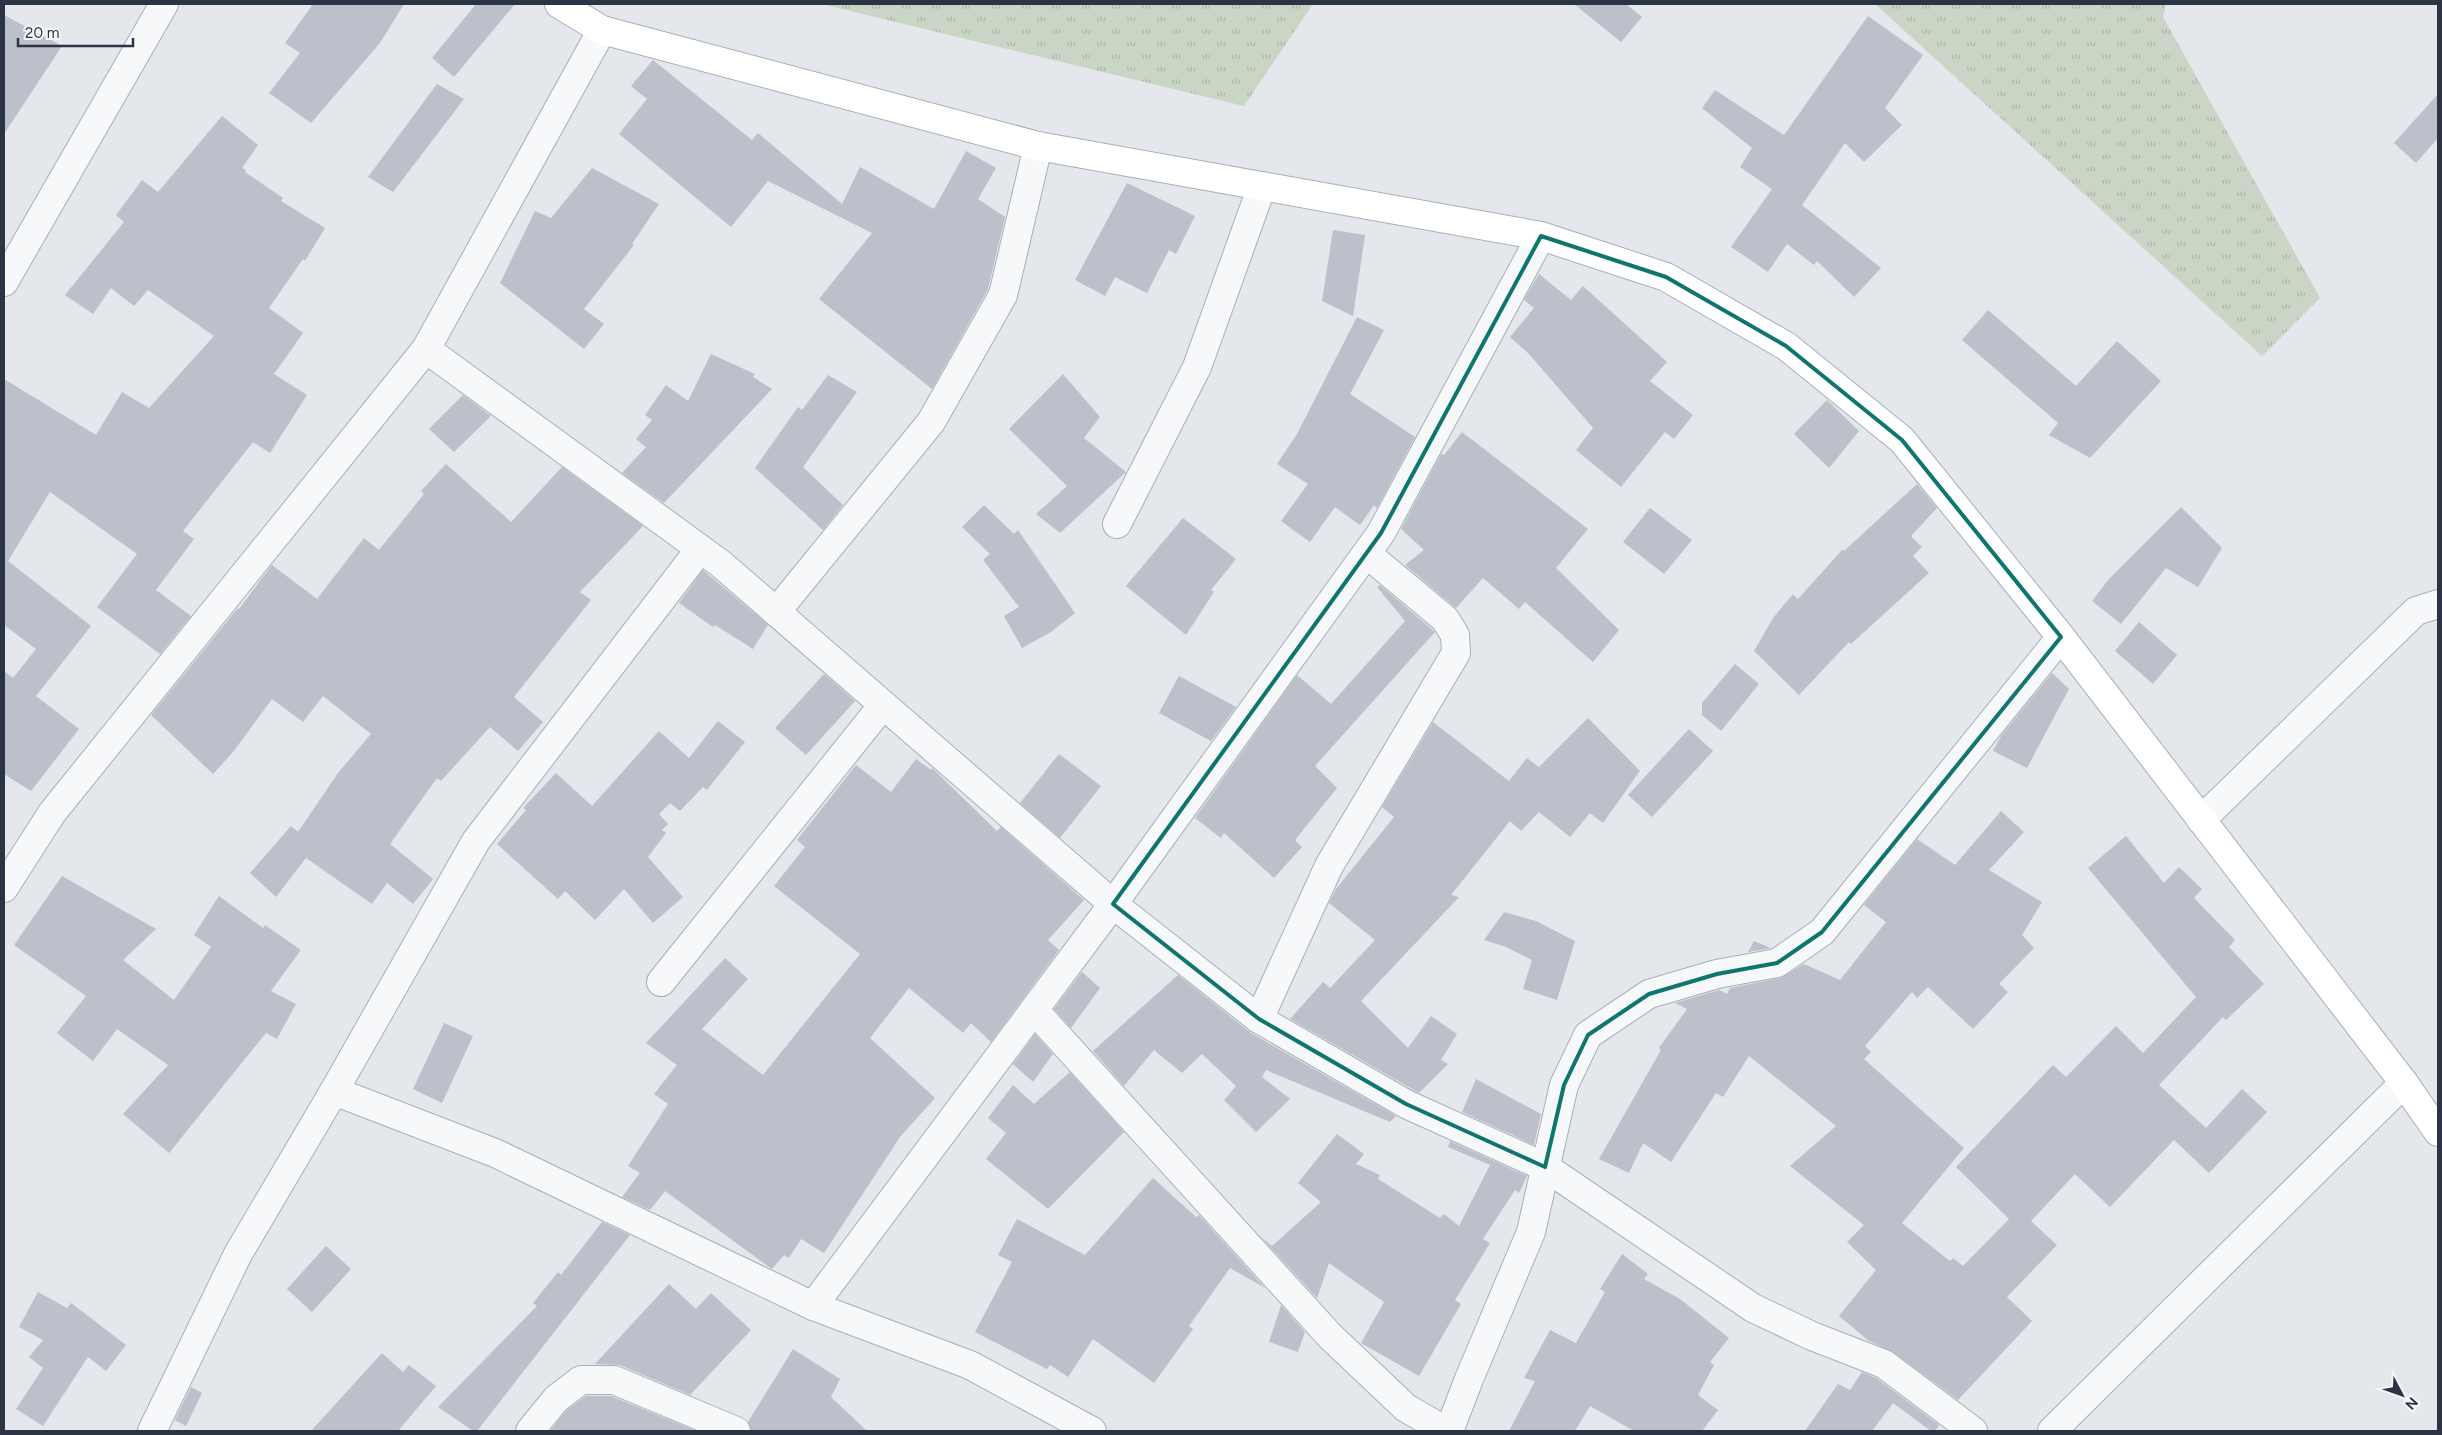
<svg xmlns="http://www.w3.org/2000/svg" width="2442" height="1435" viewBox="0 0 2442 1435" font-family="Figtree,sans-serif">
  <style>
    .grass { fill: url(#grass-tufts) }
    .building { fill: #bbc0ca }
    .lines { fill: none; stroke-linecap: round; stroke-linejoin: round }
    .street-casing { stroke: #a9aeb7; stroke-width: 30 }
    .secondary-casing { stroke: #a9aeb7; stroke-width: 30 }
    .street { stroke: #f7f8fa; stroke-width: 28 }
    .secondary { stroke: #fff; stroke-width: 28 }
    .marked { fill: none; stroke: #0f766e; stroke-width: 4; stroke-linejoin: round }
  </style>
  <defs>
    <pattern id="grass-tufts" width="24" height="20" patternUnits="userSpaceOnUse" patternTransform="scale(1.25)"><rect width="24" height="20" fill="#c9d6c5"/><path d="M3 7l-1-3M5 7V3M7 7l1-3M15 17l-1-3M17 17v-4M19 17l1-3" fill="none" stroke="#adb8ab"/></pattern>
  </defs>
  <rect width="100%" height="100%" fill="#e4e7ec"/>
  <g class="grass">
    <polygon points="821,4 1313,4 1244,106"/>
    <polygon points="1875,4 2166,4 2163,17 2320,298 2262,356"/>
  </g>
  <g class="building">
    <polygon points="313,4 404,4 380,43 311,123 269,93 300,53 285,43"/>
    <polygon points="476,4 515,4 454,77 432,58"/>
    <polygon points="1574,4 1626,4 1642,17 1621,42"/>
    <polygon points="4,15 62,46 4,134"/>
    <polygon points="1868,16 1923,55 1885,108 1902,125 1864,162 1845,143 1802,205 1881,268 1854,297 1817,261 1814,265 1787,244 1768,272 1731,247 1772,189 1740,167 1752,148 1702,108 1715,90 1784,135"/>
    <polygon points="653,60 752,140 758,133 842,204 860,167 934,209 966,151 996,168 978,199 1005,217 988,289 932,389 819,299 872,233 768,181 731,227 619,134 647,99 631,86"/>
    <polygon points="437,84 464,99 393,192 368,177"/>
    <polygon points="2438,94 2438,138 2416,163 2394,143"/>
    <polygon points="222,116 258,145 242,168 246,170 245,172 283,198 281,201 325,228 305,261 303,259 269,308 303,333 274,374 307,395 270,453 253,442 183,531 194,539 156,590 191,616 160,654 97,607 137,554 50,492 8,561 91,626 36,696 79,729 31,791 4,774 4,671 13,678 36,649 4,625 4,379 96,435 122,392 149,408 214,336 148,290 134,306 111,288 93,314 65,295 124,222 116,215 142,180 158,192"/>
    <polygon points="592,168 659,204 632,244 634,245 584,309 604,324 584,349 500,283 535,211 551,218"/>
    <polygon points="1127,183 1195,216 1176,254 1169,250 1147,293 1115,277 1105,296 1075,280"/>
    <polygon points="1333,230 1365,235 1353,316 1322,301"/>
    <polygon points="1539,274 1571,300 1583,286 1667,362 1650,381 1693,415 1674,439 1665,432 1621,487 1576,450 1593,428 1529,354 1510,337 1534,308 1524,300"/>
    <polygon points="1988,310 2076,386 2117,341 2161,381 2090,458 2049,435 2058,423 1962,340"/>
    <polygon points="1357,317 1384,330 1350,394 1415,437 1377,508 1374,505 1360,525 1335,507 1310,542 1281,521 1308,484 1277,464 1297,434"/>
    <polygon points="711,354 755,374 753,377 772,389 664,503 622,473 646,447 636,439 652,420 645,415 666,385 688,401"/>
    <polygon points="1063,374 1100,417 1084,438 1126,472 1060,533 1036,514 1067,486 1009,429"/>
    <polygon points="828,375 857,392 803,467 843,505 823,530 755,468 798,407 802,410"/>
    <polygon points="463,395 491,416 454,452 429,429"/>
    <polygon points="1827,400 1859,431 1829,468 1794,434"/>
    <polygon points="1462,432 1588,529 1556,568 1619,630 1593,662 1525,602 1519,609 1483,578 1456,608 1405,565 1424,550 1401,529 1441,454 1444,455"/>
    <polygon points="446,464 511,522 562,467 643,526 580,592 591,600 514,697 543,722 518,751 490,727 441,781 437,778 390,844 433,879 413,904 387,883 372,904 306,858 276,897 250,873 291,826 298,832 338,773 371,734 323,696 303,722 272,699 233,752 213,774 151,715 238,608 239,609 272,565 317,599 364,538 379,550 424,494 421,491"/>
    <polygon points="1917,484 1937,508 1911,536 1922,547 1913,556 1929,573 1851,644 1849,642 1799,695 1754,651 1773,618 1793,594 1798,599 1843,549 1844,551"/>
    <polygon points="984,505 1014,534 1018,530 1075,613 1051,632 1022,648 1004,616 1019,607 983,560 990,554 962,527"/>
    <polygon points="2181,507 2222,548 2198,587 2166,568 2121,624 2092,601 2109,579"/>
    <polygon points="1650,508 1692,540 1664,574 1623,542"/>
    <polygon points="1183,518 1236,559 1211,590 1214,592 1186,635 1126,586"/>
    <polygon points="703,570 768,625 753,649 715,625 713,627 679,603"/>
    <polygon points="1380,585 1435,632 1315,766 1337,788 1295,840 1302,847 1274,878 1224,833 1221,838 1195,818 1297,675 1331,704 1405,621 1377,587"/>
    <polygon points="2139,622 2177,655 2153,684 2115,651"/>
    <polygon points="1735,664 1759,684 1721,731 1702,715 1702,703"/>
    <polygon points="2052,673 2069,689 2027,768 1993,751 2001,736"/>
    <polygon points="824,674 855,701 806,755 775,728"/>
    <polygon points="1179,676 1236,707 1211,741 1159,713"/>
    <polygon points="1588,718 1640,771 1603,823 1590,813 1570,837 1539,812 1521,831 1510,821 1451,895 1459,897 1361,1001 1408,1048 1431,1016 1457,1034 1441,1060 1448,1064 1419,1093 1290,1019 1323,982 1330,988 1375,940 1329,903 1336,889 1394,817 1382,807 1433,722 1509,781 1527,758 1539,767"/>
    <polygon points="718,721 745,742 707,790 703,787 680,811 670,803 659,814 668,824 662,830 666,833 648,857 683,897 653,923 624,889 595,920 565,891 558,899 497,844 526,810 523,808 556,773 592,806 659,731 689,758"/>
    <polygon points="1689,729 1713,751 1652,817 1628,795"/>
    <polygon points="1059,754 1101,786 1060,838 1020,803"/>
    <polygon points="916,759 931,770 932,768 997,831 1001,827 1084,900 1048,940 1059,950 991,1042 971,1023 963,1033 909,988 870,1038 935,1098 900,1137 824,1253 801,1239 789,1258 784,1255 772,1269 665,1191 650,1210 622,1197 640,1173 628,1166 668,1104 654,1094 677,1065 646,1043 725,958 748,979 702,1029 763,1075 860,954 774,886 805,847 797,840 856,765 891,792"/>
    <polygon points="2001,811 2024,832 1989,870 2042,902 2022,935 2034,948 1999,984 2008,992 1973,1029 1928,987 1917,998 1912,992 1865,1046 1871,1052 1864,1059 1964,1148 1902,1223 1950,1261 1953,1258 1963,1266 2009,1219 1956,1167 2053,1065 2066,1077 2116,1026 2143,1053 2196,997 2088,868 2126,836 2164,883 2179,867 2202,889 2194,898 2235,940 2229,947 2264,984 2226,1020 2223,1017 2159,1085 2206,1128 2242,1089 2267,1112 2209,1173 2174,1140 2110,1207 2075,1174 2031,1221 2057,1245 2007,1297 2032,1321 1958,1400 1893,1352 1869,1341 1839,1316 1876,1270 1847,1242 1864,1225 1790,1166 1836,1126 1749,1056 1723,1097 1716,1093 1671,1162 1643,1143 1629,1173 1599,1159 1661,1050 1659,1048 1687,1009 1675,1003 1719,990 1727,994 1730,988 1780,978 1804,964 1840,980 1886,922 1864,905 1917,839 1955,865"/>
    <polygon points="62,876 156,929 123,960 174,1000 211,947 194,935 219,896 263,928 265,925 301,950 271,991 296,1004 277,1039 266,1033 169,1153 123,1114 168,1065 117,1029 93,1061 57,1033 86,996 14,945"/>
    <polygon points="1504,912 1536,921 1575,941 1557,1000 1523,989 1532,960 1506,947 1484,940"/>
    <polygon points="1754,941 1771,948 1748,952"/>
    <polygon points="1082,972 1100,988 1071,1028 1054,1009"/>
    <polygon points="1178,975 1251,1033 1396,1116 1390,1122 1266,1070 1262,1077 1290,1099 1256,1132 1224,1100 1236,1086 1202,1054 1182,1073 1154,1050 1124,1086 1093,1051"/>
    <polygon points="444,1023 473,1036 442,1103 413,1089"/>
    <polygon points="1035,1034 1053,1054 1033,1082 1013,1064"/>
    <polygon points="1070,1072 1124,1132 1048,1209 986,1159 1006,1133 988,1118 1013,1085 1034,1104"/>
    <polygon points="1476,1079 1541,1114 1534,1145 1462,1112"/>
    <polygon points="1337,1134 1364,1154 1356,1164 1380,1175 1378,1179 1440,1218 1444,1214 1459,1226 1490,1165 1448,1147 1450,1141 1527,1176 1519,1193 1515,1190 1483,1239 1490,1243 1455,1300 1461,1304 1419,1376 1361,1343 1384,1302 1329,1263 1317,1298 1261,1237 1272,1246 1321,1202 1298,1183"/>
    <polygon points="1153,1178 1196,1217 1199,1215 1265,1288 1230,1268 1189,1326 1193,1329 1154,1383 1093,1339 1068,1377 1050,1365 1047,1369 975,1332 1012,1262 998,1255 1017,1219 1085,1255"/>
    <polygon points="602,1222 630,1235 477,1431 473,1431 438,1407 537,1306 533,1303 558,1272 561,1275"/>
    <polygon points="326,1246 351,1269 312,1312 287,1289"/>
    <polygon points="1622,1254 1648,1274 1644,1279 1680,1299 1729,1338 1710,1362 1714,1365 1698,1395 1718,1410 1702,1431 1634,1431 1590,1406 1575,1431 1509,1431 1535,1381 1524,1378 1550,1330 1576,1343 1605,1292 1600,1289"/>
    <polygon points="669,1284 696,1309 711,1293 751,1330 690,1395 620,1365 595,1364"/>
    <polygon points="38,1292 67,1308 71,1303 126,1345 106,1371 88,1357 43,1426 16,1409 43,1368 29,1357 43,1340 19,1327"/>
    <polygon points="1281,1305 1305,1332 1298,1352 1269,1342"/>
    <polygon points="793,1349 840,1379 831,1397 867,1431 751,1431 748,1422"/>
    <polygon points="382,1353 403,1372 409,1365 436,1386 398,1431 311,1431"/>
    <polygon points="1862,1372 1876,1378 1939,1425 1935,1431 1931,1431 1893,1403 1872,1431 1805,1431 1838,1384 1850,1390"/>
    <polygon points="191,1387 202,1393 186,1426 175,1420"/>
    <polygon points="586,1396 611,1396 696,1431 550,1431 567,1410"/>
  </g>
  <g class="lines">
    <defs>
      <g id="street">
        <polyline points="4,282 164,4"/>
        <polyline points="426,349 721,564 1113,904 1259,1019 1406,1104 1545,1167 1753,1308 1812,1336 1884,1364 1973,1431"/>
        <polyline points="1117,524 1197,367 1262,186"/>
        <polyline points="776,612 931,422 1003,295 1038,146"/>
        <polyline points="2201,820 2416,611 2438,604"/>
        <polyline points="4,888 52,813 426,349 602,30"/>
        <polyline points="661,982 883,705"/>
        <polyline points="1034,1010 1330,1336 1406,1408 1446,1431"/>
        <polyline points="1259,1019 1329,866 1456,653 1455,635 1445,619 1367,554"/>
        <polyline points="334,1091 495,1153 813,1306 970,1365 1092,1431"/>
        <polyline points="813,1306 1113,904 1381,533 1541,236"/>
        <polyline points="152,1431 238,1254 334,1091 476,841 700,549"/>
        <polyline points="530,1431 556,1399 581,1380 614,1380 736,1431"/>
        <polyline points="1449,1431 1469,1379 1531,1232 1564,1085 1588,1035 1649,994 1717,974 1777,963 1822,932 2061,637"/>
        <polyline points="2052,1431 2404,1083"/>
      </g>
      <polyline id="secondary" points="559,4 602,30 1038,146 1541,236 1666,277 1786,346 1902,440 2061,637 2404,1083 2438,1132"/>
    </defs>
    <use href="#street" class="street-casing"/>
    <use href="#secondary" class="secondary-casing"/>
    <use href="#street" class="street"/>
    <use href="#secondary" class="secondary"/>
  </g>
  <path class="marked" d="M1541,236L1666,277L1786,346L1902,440L2061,637L1822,932L1777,963L1717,974L1649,994L1588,1035L1564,1085L1545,1167L1406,1104L1259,1019L1113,904L1381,533Z"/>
  <rect width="2442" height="1435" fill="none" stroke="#2b3445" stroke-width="10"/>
  <g transform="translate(2402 1395) rotate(131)" stroke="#f4f6f9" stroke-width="4" paint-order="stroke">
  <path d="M0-4L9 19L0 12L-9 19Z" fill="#2b3445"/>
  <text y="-8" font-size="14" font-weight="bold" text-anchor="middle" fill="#2b3445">N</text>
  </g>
  <path d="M18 38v8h115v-8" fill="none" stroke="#2b3445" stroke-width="2.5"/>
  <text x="25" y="38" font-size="15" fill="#2b3445" stroke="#f4f6f9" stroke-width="4" paint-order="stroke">20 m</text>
</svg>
